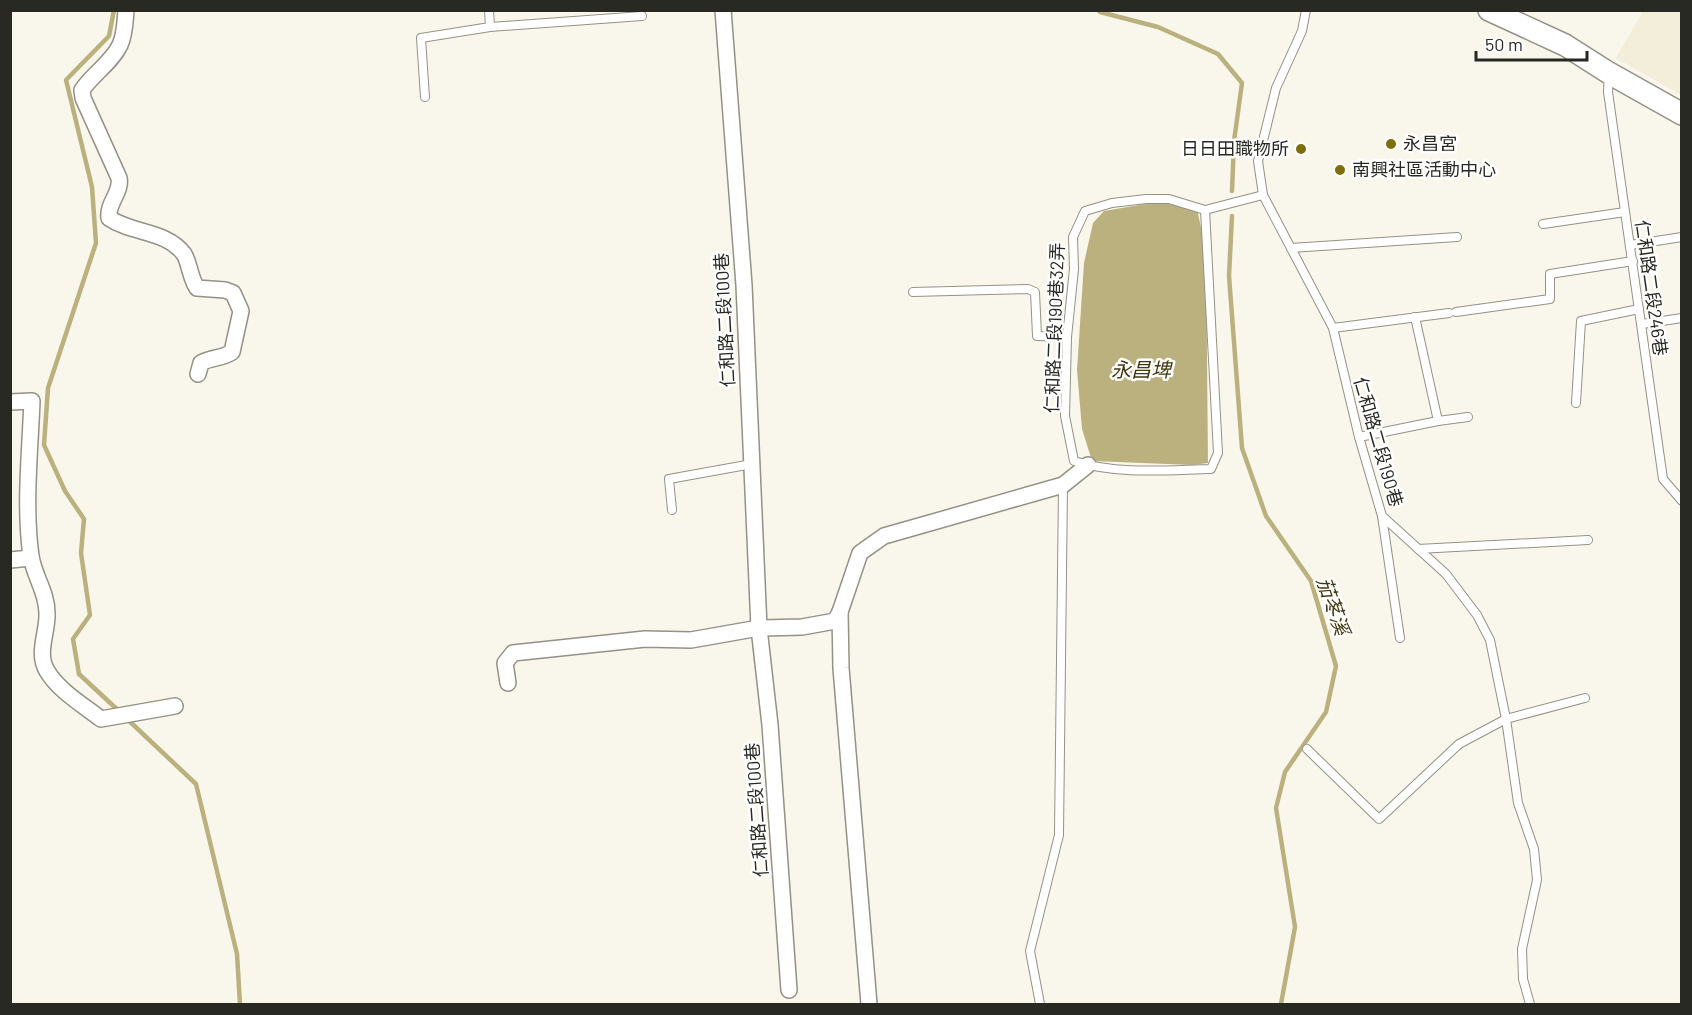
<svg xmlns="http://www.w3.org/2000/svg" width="1692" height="1015" viewBox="0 0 1692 1015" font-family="Barlow,'Noto Sans TC',sans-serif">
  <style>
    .built { fill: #f2eeda }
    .water { fill: #bbb17f }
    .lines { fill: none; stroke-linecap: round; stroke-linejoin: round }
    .stream { stroke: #bbb17f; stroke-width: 4.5 }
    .lane-casing { stroke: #949287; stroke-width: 10 }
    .street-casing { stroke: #949287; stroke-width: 18 }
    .secondary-casing { stroke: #949287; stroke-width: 24 }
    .lane { stroke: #fff; stroke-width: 8 }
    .street { stroke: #fff; stroke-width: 15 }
    .secondary { stroke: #fff; stroke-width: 21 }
    .poi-dot { fill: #7e6d09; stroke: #fff; stroke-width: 2 }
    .labels { text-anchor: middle; stroke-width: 5; stroke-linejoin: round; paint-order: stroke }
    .poi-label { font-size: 18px; fill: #292924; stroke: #fff; text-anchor: start }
    .street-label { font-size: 18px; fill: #292924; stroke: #fff }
    .water-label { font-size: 20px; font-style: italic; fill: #413910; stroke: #fff }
  </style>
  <rect width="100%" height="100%" fill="#f9f7eb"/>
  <polygon class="built" points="1643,11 1681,11 1681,95 1616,58"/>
  <polygon class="water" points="1157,202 1197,209 1206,251 1208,463 1192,465 1092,461 1082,429 1077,370 1084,263 1093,223 1104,211"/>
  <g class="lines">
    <g class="stream">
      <polyline points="114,10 109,36 66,80 92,187 96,243 48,388 44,445 65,491 84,519 81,553 90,615 73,639 79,674 120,712"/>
      <polyline points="1098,10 1100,12 1158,27 1218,54 1242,83 1234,141 1232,191"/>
      <polyline points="1232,216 1229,276 1242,448 1266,516 1311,581 1336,666 1326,712 1285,772 1276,808 1295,927 1281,1004"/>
      <polyline points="126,718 196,784 237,954 240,1004"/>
    </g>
    <defs>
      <g id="lane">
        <polyline points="1306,10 1302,31 1276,88 1258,161 1263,195 1333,328 1359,437 1382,516 1446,574 1477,615 1490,640 1506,719 1518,803 1534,849 1537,880 1522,949 1523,979 1530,1004"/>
        <polyline points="490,27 642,16"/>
        <polyline points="1609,74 1608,92 1663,479 1682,501"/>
        <polyline points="425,97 421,38 490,27 489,10"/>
        <path d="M1146,199H1169L1205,210L1218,453L1211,469C1166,470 1118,475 1074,461L1065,416L1067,337L1074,269L1073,237L1085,211L1112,203Z"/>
        <polyline points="1205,210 1263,195"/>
        <polyline points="1543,224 1625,212"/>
        <polyline points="1630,245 1682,237"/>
        <polyline points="1291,248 1457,237"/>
        <polyline points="913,292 1028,289 1035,292 1037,336 1067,337"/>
        <polyline points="1456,312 1550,299 1550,274 1633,261"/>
        <polyline points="1415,317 1438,421 1468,417"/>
        <polyline points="1642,324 1682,318"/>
        <polyline points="1333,328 1449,313"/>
        <polyline points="1576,403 1581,321 1639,309"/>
        <polyline points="1359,437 1438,421"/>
        <polyline points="672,510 669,479 752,464"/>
        <polyline points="1382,516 1400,638"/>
        <polyline points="1418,549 1588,540"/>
        <polyline points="1307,749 1379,819 1459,744 1506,719 1585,698"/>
        <polyline points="1040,1004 1030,951 1059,835 1063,485"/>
      </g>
      <g id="street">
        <path d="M126,10C125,22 125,34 120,45C112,62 93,74 82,90L83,98L119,178C122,192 107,203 109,218C132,234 166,230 184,254C189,261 190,278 197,288L225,290L233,293L241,311L232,352C222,359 211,357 201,363L198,374"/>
        <polyline points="723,10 744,285 759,628 770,725 789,990"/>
        <path d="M10,402L32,401C30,452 24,506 31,556C34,576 47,592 47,613C48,632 36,653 47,671C59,691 83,705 101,719L175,706"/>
        <polyline points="10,560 31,558"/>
        <polyline points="840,612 841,668 869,1004"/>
        <polyline points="508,683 505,663 513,653 645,639 691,640 759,628 802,627 835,621 840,612 860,553 884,536 1063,485 1088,465"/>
      </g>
      <polyline id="secondary" points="1489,10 1565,45 1609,73 1682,114"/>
    </defs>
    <use href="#lane" class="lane-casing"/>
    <use href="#street" class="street-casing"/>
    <use href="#secondary" class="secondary-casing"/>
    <use href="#lane" class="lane"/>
    <use href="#street" class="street"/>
    <use href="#secondary" class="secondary"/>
  </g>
  <g class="poi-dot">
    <circle cx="1391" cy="144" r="6"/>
    <circle cx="1301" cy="149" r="6"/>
    <circle cx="1340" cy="170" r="6"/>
  </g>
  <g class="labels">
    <g class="poi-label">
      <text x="1403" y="150">永昌宮</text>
      <text x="1289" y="155" text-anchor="end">日日田職物所</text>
      <text x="1352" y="176">南興社區活動中心</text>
    </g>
    <g class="street-label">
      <text transform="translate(1651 288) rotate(82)" y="6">仁和路二段246巷</text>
      <text transform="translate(725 320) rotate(-93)" y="6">仁和路二段100巷</text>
      <text transform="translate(1055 328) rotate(-88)" y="6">仁和路二段190巷32弄</text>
      <text transform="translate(1378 442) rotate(74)" y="6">仁和路二段190巷</text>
      <text transform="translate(757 810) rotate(-94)" y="6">仁和路二段100巷</text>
    </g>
    <g class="water-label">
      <text x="1141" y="377">永昌埤</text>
      <text transform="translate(1333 606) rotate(71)" y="7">茄苳溪</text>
    </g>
  </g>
  <rect width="1692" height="1015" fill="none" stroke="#292924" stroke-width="24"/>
  <path d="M1476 51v9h111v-9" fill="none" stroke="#292924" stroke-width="3"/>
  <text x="1485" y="51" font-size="18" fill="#292924" stroke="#ffffff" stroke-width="4.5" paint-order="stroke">50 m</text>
</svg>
